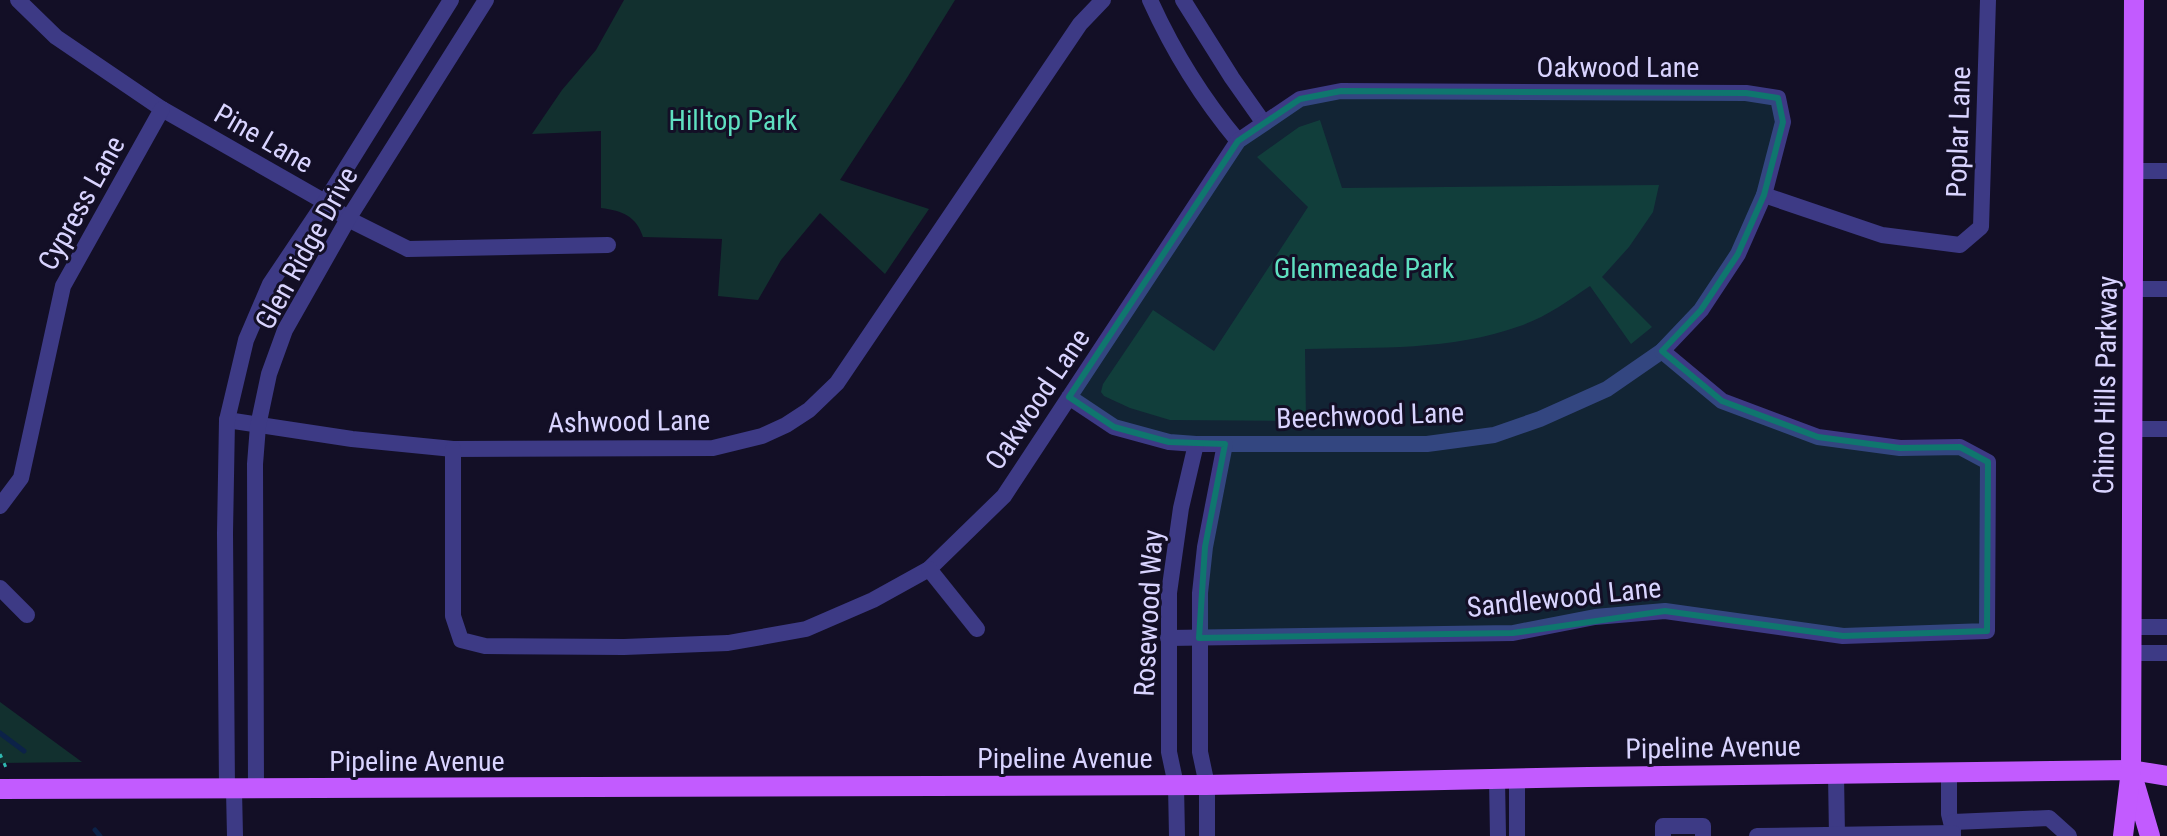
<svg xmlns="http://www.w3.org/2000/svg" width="2167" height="836" viewBox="0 0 2167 836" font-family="'Roboto Condensed',sans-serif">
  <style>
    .green { fill: #12302f }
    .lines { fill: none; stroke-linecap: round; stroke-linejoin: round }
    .stream { stroke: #0c2248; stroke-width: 5 }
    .path { stroke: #2fb8b0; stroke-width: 3; stroke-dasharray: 4 6; stroke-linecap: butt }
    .minor { stroke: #3d3a85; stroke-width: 16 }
    .major { stroke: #c25bff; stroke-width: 20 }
    .marked { fill: #0f766e; fill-opacity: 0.2; stroke: #0f766e; stroke-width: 6; stroke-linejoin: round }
    .labels { text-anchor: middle; stroke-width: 6; stroke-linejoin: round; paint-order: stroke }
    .street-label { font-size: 28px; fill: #d9d4ff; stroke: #130f26 }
    .park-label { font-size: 28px; fill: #5fe0c0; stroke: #130f26 }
  </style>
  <rect width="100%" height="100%" fill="#130f26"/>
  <g class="green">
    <path d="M624,0H955L905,81L840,180L929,209L885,274L820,213L781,260L758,300L718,296L722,239L643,237C636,216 623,211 601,208V131L532,134L562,90L596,50Z"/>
    <path d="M1320,120L1342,188L1659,185L1653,212L1629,247L1602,277L1652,327L1631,344L1590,286C1568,301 1546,317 1520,326C1451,351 1378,347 1305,349L1306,421L1170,420L1130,408L1104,396L1101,392L1103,384L1153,310L1214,351L1308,207L1257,157L1299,127Z"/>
    <polygon points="0,702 82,762 0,763"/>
  </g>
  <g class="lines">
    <g class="stream">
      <polyline points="0,733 24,751"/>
      <polyline points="95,830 100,836"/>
    </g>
    <polyline class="path" points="0,754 8,772"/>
    <g class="minor">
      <polyline points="18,0 56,37 162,109 325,202 348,219 408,249 608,245"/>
      <path d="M1150,0C1173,51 1202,98 1238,141"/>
      <polyline points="1183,0 1232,78 1263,122"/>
      <polyline points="2135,171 2167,171"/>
      <polyline points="1764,195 1882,235 1960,245 1981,227 1988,0"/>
      <polyline points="2134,289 2167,289"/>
      <polyline points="227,420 352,439 453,449 713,448 762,436 786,425 809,410 837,383 1080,24 1103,0"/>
      <polyline points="2132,429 2167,429"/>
      <polyline points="453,449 453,616 461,640 485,646 624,647 728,643 806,629 873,600 929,569 1004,496 1238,141 1300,99 1341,91 1746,93 1778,98 1783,122 1764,195 1738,254 1701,310 1662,351 1607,389 1540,419 1494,435 1427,444 1196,444 1169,442 1114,427 1069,397"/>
      <polyline points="0,506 21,478 63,286 162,109"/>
      <polyline points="929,569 977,629"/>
      <polyline points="0,588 27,615"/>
      <polyline points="2131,627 2167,627"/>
      <polyline points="1168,638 1513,633 1595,617 1665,611 1843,636 1987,631 1988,462 1960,447 1900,448 1818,437 1722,401 1662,351"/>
      <polyline points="2131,653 2167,653"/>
      <polyline points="1949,773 1949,814 1953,830"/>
      <polyline points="1836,774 1837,836"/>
      <polyline points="1497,779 1498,836"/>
      <polyline points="1517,779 1517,836"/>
      <polyline points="227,790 225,533 227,420 246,340 270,284 325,202 451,0"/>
      <polyline points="234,790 235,836"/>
      <polyline points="256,790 255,464 258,426 269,374 285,330 348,219 486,0"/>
      <polyline points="1953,822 2049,818 2069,836"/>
      <polyline points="1177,836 1176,785 1169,752 1169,593 1181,508 1196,444"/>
      <polyline points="1207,836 1207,785 1200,752 1200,593 1205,547 1225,444"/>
      <polyline points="1663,836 1663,826 1703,826 1703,836"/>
      <polyline points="1757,836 1953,833 1953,836"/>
    </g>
    <g class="major">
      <polyline points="2133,778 2150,836"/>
      <polyline points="0,789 1207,785 1588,777 2131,770 2167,776"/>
      <polyline points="2123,836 2131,770 2134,0"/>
    </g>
  </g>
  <path class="marked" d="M1341,91L1746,93L1778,98L1783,122L1764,195L1738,254L1701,310L1662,351L1722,401L1818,437L1900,448L1960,447L1988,462L1987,631L1843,636L1665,611L1513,633L1199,638L1205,547L1225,444L1169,442L1114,427L1069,397L1238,141L1300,99Z"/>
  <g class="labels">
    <g class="street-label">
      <text x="1618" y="77">Oakwood Lane</text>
      <text transform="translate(1958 132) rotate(-88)" y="10">Poplar Lane</text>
      <text transform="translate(264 138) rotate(30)" y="10">Pine Lane</text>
      <text transform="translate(81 203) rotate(-61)" y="10">Cypress Lane</text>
      <text transform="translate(306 248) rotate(-61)" y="10">Glen Ridge Drive</text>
      <text transform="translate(2105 385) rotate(-89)" y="10">Chino Hills Parkway</text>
      <text transform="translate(1037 399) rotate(-56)" y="10">Oakwood Lane</text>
      <text transform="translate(1370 415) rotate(-2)" y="10">Beechwood Lane</text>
      <text transform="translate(629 421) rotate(-1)" y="10">Ashwood Lane</text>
      <text transform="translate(1564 597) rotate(-6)" y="10">Sandlewood Lane</text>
      <text transform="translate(1148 613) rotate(-87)" y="10">Rosewood Way</text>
      <text transform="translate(1713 747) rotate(-1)" y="10">Pipeline Avenue</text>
      <text x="1065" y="768">Pipeline Avenue</text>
      <text x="417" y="771">Pipeline Avenue</text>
    </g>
    <g class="park-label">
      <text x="733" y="130">Hilltop Park</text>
      <text x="1364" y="278">Glenmeade Park</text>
    </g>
  </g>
</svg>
